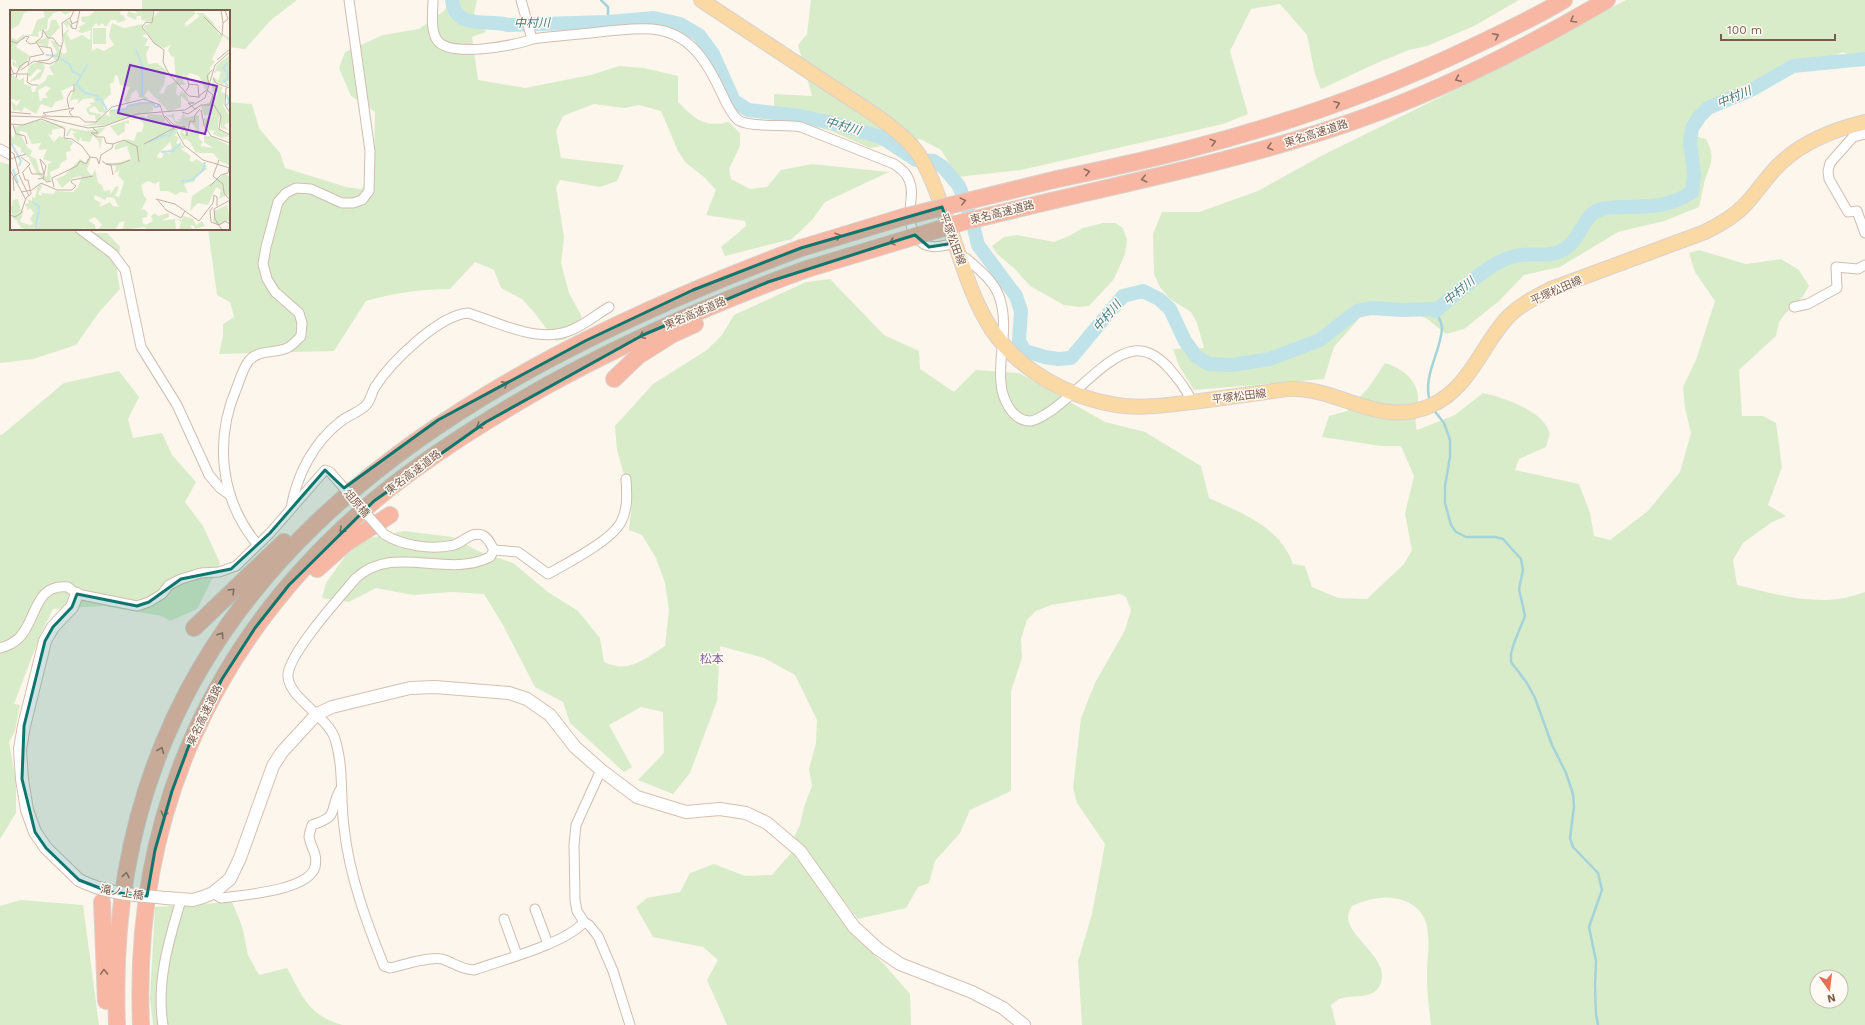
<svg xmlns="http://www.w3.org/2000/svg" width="1865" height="1025" viewBox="0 0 1865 1025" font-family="'Work Sans','Noto Sans JP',sans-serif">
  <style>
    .green { fill: #d8ecc9; fill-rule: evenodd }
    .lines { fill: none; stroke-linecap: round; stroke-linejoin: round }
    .stream { stroke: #a5d3da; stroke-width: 2.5 }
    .river { stroke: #bfe3e8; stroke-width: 14 }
    .street-casing { stroke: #d1beb0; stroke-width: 11 }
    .secondary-casing { stroke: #d6c0b0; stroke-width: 14 }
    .primary-casing { stroke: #dad1cd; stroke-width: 16 }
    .highway-casing { stroke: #dad1cd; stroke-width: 18 }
    .street { stroke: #fff; stroke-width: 9 }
    .secondary { stroke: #fff; stroke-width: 12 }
    .primary { stroke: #fbd9a5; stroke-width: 14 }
    .highway { stroke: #f7b7a3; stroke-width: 16 }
    .street-bridge-casing { stroke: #d1beb0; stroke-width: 11; stroke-linecap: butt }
    .secondary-bridge-casing { stroke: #d6c0b0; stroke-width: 14; stroke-linecap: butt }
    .highway-bridge-casing { stroke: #dad1cd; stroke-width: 18; stroke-linecap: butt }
    .street-bridge { stroke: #fff; stroke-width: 9 }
    .secondary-bridge { stroke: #fff; stroke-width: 12 }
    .highway-bridge { stroke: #f7b7a3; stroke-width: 16 }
    .oneway { stroke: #936e5e }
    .marked { fill: #0f766e; fill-opacity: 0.2; stroke: #0f766e; stroke-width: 3; stroke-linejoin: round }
    .labels { text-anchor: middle; stroke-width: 3; stroke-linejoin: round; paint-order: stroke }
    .street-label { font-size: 11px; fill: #7a5c4d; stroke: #fffaf3 }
    .water-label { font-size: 12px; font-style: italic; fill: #437c86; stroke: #fffaf3 }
    .neighbourhood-label { font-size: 12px; fill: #846695; stroke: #fffaf3 }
    .inset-river { fill: none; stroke: #bfe3e8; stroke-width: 2 }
    .inset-road { fill: none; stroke: #c5b3a7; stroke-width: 1 }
    .view { fill: #7b2cbf; fill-opacity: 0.15; stroke: #7b2cbf; stroke-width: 2 }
    .inset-edge { fill: none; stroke: #7a5c4d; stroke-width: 2 }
  </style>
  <rect width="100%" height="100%" fill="#fdf6ec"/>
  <g class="green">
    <polygon points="142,0 297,0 271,20 245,49 229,47 229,11 142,11"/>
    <path d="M451,0H477L474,13L486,32L472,37L478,80L525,88L591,75L619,66L644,68L678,76V102C695,119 703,128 729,122L740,133V146L729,169L731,179L750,189L767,187L781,170L812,164L889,172L825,202L812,220L792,239L725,256L721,247L746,226L745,221L706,215L716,190L704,177L686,163L678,151L661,111L639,105L624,108L594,104L563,116L556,131L561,158L624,165L617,181L600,187L560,180L556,187L564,237L561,263L569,293L582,317L566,339L556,341L533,311L522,299L501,288L494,270L475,262L450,289C421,289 394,293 366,301L334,351L219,354L223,336V324L234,317L230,302L217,295L208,229H229V102L252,104L259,128L280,153L285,168L346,187L361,189L374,174L375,112L351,96L339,68L345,52L383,35L419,29L444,11Z"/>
    <polygon points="811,0 1519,0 1474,26 1427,46 1409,50 1377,63 1321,89 1315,74 1307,35 1280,4 1251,9 1230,51 1248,114 1223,124 1021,170 958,177 941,150 920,139 870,148 829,130 774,119 774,94 812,96 798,45 807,34"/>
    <path d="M1626,0H1865V62L1843,52L1736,93L1694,121V136L1706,139C1717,159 1709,165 1704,184C1702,192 1701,199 1699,207L1664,221L1618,232L1560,267L1524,275L1499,301L1464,329L1446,334L1426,318L1400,310L1364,313L1334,347L1324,379L1194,390L1179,366L1173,349L1204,348L1197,323L1191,312L1170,299L1160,287L1154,274L1153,234L1162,212H1199L1258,191L1321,156L1469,83Z"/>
    <polygon points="0,162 11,165 11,229 89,229 92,233 107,233 120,247 117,273 120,289 100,311 76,345 33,359 0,363"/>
    <polygon points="1103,223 1115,223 1123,228 1127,240 1125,254 1114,279 1089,306 1080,307 1064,305 1030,286 1015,269 997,254 992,246 1004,237 1017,235 1054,242 1069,236 1083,228"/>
    <path d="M1699,250L1746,264L1781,259L1799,270L1809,286L1803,296L1785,314L1779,322L1776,336L1739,370L1742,416H1763L1776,423L1782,467L1768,505L1786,516L1772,522L1743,543L1733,560L1737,585C1770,593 1804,603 1838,599C1847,598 1856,595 1865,592V1025H1431C1429,1009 1427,992 1427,976C1427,945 1438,910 1399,899C1382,895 1367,899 1352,906C1350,909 1348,914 1348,917C1349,940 1394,960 1379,987C1372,999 1353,995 1342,998C1338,999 1335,1002 1331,1005L1336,1025H1082L1078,961L1092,914L1105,844L1077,803L1073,788L1081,718L1095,683L1125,630L1131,610L1126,597L1120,594L1051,605L1036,611L1027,620L1021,639L1022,658L1011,691V791L970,810L960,833L935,861L929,883L918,887L906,908L858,919L794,837L800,825L804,807L812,786L809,769L816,743L817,720L795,675L764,658L720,646L717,701L690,773L673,794L638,780L664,753L663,712L641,707L609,725L632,767L624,772L570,723L563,702L535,687L503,625L484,594L451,592L413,595L376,588L349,602L322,598L326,583L346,555L365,539L404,531L452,537L478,551L513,563L548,592L578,611L600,638L604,662C629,674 644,659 665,646L669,610L665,583L656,558L642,535L629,530L632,503L617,450L615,426L653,384L707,350L722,335L734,315L806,282L830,279L884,335L919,351L920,369L954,392L976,370L1019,373L1105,422L1145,432L1201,466L1209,498C1242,513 1280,527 1293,564L1305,566L1312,587L1338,598L1367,599L1404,564L1412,550L1405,514L1414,476L1401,446H1381L1322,437L1329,416L1347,411L1369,387L1385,363C1401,368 1416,378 1418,396C1419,408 1413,418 1417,430L1455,415L1483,393C1502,397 1544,411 1549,432C1550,436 1547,443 1546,447L1519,459L1515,470L1579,484L1590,513L1594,536L1610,540L1648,511L1680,472L1691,433L1685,408L1683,387L1696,360L1715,301L1695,272L1689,253ZM1817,977H1841V1001H1817Z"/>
    <polygon points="119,371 139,397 128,419 133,438 162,433 172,455 196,482 185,502 203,526 220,563 197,609 170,621 162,616 103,606 53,609 41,633 14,704 20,705 15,731 9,742 16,781 16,813 0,839 0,435 3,434 64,383"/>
    <polygon points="792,852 868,949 884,964 910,994 911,1025 727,1025 707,980 718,960 703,947 653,937 636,907 647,898 680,892 690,873 714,864 745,876 772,875"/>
    <polygon points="21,900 83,905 99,1025 0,1025 0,906"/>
    <path d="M232,902L242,926L248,955L259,975L287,968C303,997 309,1016 343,1025H153L150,998L155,907Z"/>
  </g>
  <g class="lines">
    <g class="stream">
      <polyline points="601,0 608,7 608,22"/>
      <path d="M1430,401C1422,376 1441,352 1442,328C1442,323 1438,316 1436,311"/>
      <polyline points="1433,409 1444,423 1450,440 1450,457 1445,486 1445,503 1451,525 1456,532 1466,537 1495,537 1503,539 1521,559 1523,570 1519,589 1525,616 1514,643 1511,654 1511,662 1527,683 1535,698 1552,745 1566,773 1573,794 1574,807 1570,838 1573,847 1598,873 1602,890 1589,927 1596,961 1595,986 1596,1014 1598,1025"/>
    </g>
    <path class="river" d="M452,0C455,31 490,19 508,25L608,22L654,18L680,24L699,35L713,54L734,101L748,110L800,116L833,123L881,137L916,160L934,161L943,167L959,186L973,224L978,245L1016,296L1021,311L1019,341L1025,351L1045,357L1058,359L1071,358L1123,296L1143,291L1159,299L1170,309L1185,341L1196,356L1208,364L1232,365L1270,359L1320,340L1357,311L1371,308L1402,310L1432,309L1436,311C1441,305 1447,302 1452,297C1471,282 1491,262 1515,256C1531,252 1549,258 1563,250C1580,241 1582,219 1596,211C1605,207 1617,207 1626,207C1651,207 1672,206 1692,192L1694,174L1690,142L1692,128L1700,116L1708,108L1753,89L1793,66L1865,59"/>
    <defs>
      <g id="street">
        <path d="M433,0C433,12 430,29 437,40C449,58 515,46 532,39C557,36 582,34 608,31C624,30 642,27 659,30C693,36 709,66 722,94C726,103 731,114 738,120C750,128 785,124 801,127L894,164C901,169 906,172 909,180C917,198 902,214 916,237C926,251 940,247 955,243"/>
        <polyline points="521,0 532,39"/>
        <polyline points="1865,134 1853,137 1830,163 1828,171 1829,179 1848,212 1857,211 1865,233"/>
        <polyline points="0,149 11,155"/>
        <polyline points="80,229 113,254 125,270 141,347 177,405 209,475 220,488 230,495"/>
        <path d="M961,260L966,258C979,270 995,281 1000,299C1009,329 998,355 1001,383C1002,398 1012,421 1030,421C1035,421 1041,417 1046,414C1071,400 1107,354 1134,351C1148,349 1159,358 1168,367C1178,379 1186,388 1192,402"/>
        <polyline points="1794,307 1808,304 1837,288 1836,267 1858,269 1865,265"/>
        <path d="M291,508C297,475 313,443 340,422C348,415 361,412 367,404C371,399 372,392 375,387C391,362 439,315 468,313C500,323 536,343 569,331C583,326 596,315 609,307"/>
        <path d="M384,534C402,546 432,550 454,545C463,542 472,531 482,535C488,537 491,545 494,550L490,557C446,579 395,543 356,578C340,597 291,651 288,674C286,697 328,716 335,739C344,767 340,797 344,827C349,875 366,921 384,966L390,968C403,965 430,956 442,959C455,963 459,969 474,970C502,960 565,944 584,922"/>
        <path d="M257,544C220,499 214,440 237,387C240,379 243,369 248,362C257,349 274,354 287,348C292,346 297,340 301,336L302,323L299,313L275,292L267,279L263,264L266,247L278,202L286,193L296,188L311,189L342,203H353L362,200L369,191L370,151L349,0"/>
        <path d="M494,550L518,552L548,574C567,563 611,541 621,522C628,509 627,494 626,479"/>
        <path d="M0,648C7,646 14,643 19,638C37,620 34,583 68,587L77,594L137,606L149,602L162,594L169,585L181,579L201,573L219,572L236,566L270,533L325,470L330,472"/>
        <polyline points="601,770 576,825 574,845 575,900 577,911 584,922 589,925 598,936 613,971 630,1025"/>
        <path d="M213,893L221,898C242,895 308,891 315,867C318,853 311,849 309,837C309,834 311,829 312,825C341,815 328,812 340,790"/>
        <polyline points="535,909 548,944"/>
        <polyline points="504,919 517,955"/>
        <path d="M163,1025C156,982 169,940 181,900"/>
      </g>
      <g id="secondary">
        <polyline points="77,594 72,607 53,627 45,641 24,726 20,749 22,779 27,810 35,832 46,848 79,880"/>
        <polyline points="166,898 193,900 203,897 213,893 230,879 240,858 273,766 282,752 317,714 332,707 410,688 435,687 509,693 527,699 550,715 575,747 601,770 637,797 686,812 720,809 746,813 767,823 800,851 854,927 878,949 900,964 972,992 1003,1008 1024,1025"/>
      </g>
      <path id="primary" d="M701,0C745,29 790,59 834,88C861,106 898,127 917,152C931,173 939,199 948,223C961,259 971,298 992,330C1020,371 1068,397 1116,405C1142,409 1168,405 1193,402C1215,399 1237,396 1259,393C1271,392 1285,388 1297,389C1344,391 1381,427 1430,406C1470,389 1481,345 1509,316C1521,304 1536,297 1551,289L1705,232C1719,225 1732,218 1743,207C1757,193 1768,174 1783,161C1805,141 1836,129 1865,122"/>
      <g id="highway">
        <path d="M1049,181C1094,171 1140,162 1185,150C1283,125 1378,92 1470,48C1502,33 1534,18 1564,0"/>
        <path d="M1051,201C1154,177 1258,155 1357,120C1445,89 1527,47 1607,0"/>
        <polyline points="614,379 638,356 673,334 695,324"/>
        <polyline points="317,569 345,544 390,515"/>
        <polyline points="194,628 284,542"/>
        <polyline points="102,902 106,1001"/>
        <path d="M117,1025C99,588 438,383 801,248"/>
        <path d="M141,1025C132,815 214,635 375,500C428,456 488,419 548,385C632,339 718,301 807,269"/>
      </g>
    </defs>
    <use href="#street" class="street-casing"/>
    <use href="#secondary" class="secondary-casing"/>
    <use href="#primary" class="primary-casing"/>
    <use href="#highway" class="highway-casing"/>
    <use href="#street" class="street"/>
    <use href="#secondary" class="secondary"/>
    <use href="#primary" class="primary"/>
    <use href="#highway" class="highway"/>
    <defs>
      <polyline id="street-bridge" points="330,472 384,534"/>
      <path id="secondary-bridge" d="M79,880C106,894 136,895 166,898"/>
      <g id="highway-bridge">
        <polyline points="801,248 903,217 1049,181"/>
        <polyline points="807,269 963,222 1051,201"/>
      </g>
    </defs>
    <use href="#street-bridge" class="street-bridge-casing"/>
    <use href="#secondary-bridge" class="secondary-bridge-casing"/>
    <use href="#highway-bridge" class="highway-bridge-casing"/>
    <use href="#street-bridge" class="street-bridge"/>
    <use href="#secondary-bridge" class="secondary-bridge"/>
    <use href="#highway-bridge" class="highway-bridge"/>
  </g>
  <defs><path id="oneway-chevron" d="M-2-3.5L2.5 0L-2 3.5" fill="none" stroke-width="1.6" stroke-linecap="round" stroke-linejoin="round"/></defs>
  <g class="oneway">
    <use href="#oneway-chevron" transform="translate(1573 20) rotate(150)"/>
    <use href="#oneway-chevron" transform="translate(1496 36) rotate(-26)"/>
    <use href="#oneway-chevron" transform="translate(1458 79) rotate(156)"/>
    <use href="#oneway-chevron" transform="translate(1337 104) rotate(-21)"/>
    <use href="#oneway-chevron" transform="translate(1213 142) rotate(-16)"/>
    <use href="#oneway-chevron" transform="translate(1270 147) rotate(165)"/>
    <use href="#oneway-chevron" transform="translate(1087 172) rotate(-13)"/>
    <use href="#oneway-chevron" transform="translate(1144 179) rotate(167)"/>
    <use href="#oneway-chevron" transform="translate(963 201) rotate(-14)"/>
    <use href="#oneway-chevron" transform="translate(838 236) rotate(-18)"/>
    <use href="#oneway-chevron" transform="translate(892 242) rotate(163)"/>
    <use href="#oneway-chevron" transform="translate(642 336) rotate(155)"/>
    <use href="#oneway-chevron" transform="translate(505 384) rotate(-29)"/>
    <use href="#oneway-chevron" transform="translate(479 426) rotate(147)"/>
    <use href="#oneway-chevron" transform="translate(342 530) rotate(137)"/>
    <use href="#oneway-chevron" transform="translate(232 591) rotate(-45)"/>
    <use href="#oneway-chevron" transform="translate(221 635) rotate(-56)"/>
    <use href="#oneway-chevron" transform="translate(161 750) rotate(-68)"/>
    <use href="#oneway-chevron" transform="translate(164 814) rotate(107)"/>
    <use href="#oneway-chevron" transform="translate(126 875) rotate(-80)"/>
    <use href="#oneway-chevron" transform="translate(104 972) rotate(-92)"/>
  </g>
  <path class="marked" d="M942,207L955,243L929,247L915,235L902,239L768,282L643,335L486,422L374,501L289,585L255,628L222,679L191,740L172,791L155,850L147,896L110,892L79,880L46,848L35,832L22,779L24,726L45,641L53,627L72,607L77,594L137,606L149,602L181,579L231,569L270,533L325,470L344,488L438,420L585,341L693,290L801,248Z"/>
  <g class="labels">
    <g class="street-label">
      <text transform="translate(1316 133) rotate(-18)" y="4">東名高速道路</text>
      <text transform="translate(1002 212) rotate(-14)" y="4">東名高速道路</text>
      <text transform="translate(953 239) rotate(70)" y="4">平塚松田線</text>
      <text transform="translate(1556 290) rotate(-24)" y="4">平塚松田線</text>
      <text transform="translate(695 313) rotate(-23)" y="4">東名高速道路</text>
      <text transform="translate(1239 396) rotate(-7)" y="4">平塚松田線</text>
      <text transform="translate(413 472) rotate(-37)" y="4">東名高速道路</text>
      <text transform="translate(357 503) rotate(49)" y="4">俎原橋</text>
      <text transform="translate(204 715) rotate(-64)" y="4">東名高速道路</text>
      <text transform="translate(122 892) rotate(9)" y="4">滝ノ上橋</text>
    </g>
    <g class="water-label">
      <text transform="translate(532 23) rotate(-1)" y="4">中村川</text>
      <text transform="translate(1734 97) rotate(-23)" y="4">中村川</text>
      <text transform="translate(843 126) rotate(16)" y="4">中村川</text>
      <text transform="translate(1459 291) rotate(-40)" y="4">中村川</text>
      <text transform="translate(1107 316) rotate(-50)" y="4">中村川</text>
    </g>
    <g class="neighbourhood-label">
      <text x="712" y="663">松本</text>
    </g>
  </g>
  <g transform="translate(10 10)">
    <rect width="220" height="220" fill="#fdf6ec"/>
    <path d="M0,0H22L14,3L9,15L2,19L0,18ZM33,0H64L55,5L50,1L44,3L38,9L37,19L28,22L29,27L16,25L22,24L27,10L35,7ZM86,0H111L110,4L113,5L116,10L108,13L106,10H101L96,17L92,13L89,16L86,13L82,18V41L87,38L94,41L104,35L99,26L102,13L114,18L133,14L132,17L136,24L132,26L138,29L135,36H140L136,44L138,54L147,53L156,60L154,75L149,83L153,84L157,76L166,71L164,47L161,46L158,40L161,35L154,38L144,34L133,16L143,13L142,9L150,0H184L185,4L175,13L176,17L190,6L186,3H193L203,12L209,24H213L220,28L218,30L213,26L202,49L205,52L200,57L198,80L195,79L189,66L180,63L175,68L173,64V71L176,75H167L166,84L169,86L173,79L172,83L175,81L179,91L187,93L180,94L171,86V97L159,102L138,80L134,86L138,88L134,91L133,88L128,87L129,85L126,80L121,84L119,93L114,91L120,77L110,75L108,66L105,65L103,76V72L100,74L101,84L93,91L94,99L97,101L95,103L89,102L85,96L79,99L80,102L91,104L90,108L86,111L85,105H79L76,99L82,95L79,93L85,92L83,88L73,89L66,95L69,90L65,89L60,91L58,96L48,99L58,95L65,75L51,81L54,89L45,92L42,98L31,94L26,104L14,97L12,102L7,100L3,101L1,91L7,96L11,89L7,91L0,88V64L10,70L14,67V74L21,76L22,82H25L27,76L35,71L38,65H44L39,57L45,53L46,50L42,47L47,42L40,30L46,32L51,42L54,44L57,42L53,24L58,19L53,12L60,10L62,19L57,14L59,20L57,24L61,30L72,25L80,30L81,20L72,23L66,21L70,20L69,17L76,13L72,12L71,7L79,6ZM36,76L41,78L35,84L38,88H33L30,92L28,80ZM125,0H143L142,12L131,10V6H127L126,10L117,6L118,1L127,4ZM41,10H46L50,17L39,29L38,37L29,34L24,31L37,28L34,22L39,19ZM83,18H96V34H90V24V34H83ZM14,24L15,29H11L6,37L20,46L9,62L8,58L2,55L3,51L6,53V51L0,49V27L7,30ZM220,45V85L218,71L213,74L207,72L203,74L213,77L211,82L216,84L213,96L219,105L220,112L214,115L218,120L211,118L209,106L208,118L219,126L212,128L203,124L205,120L197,121L193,109L202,106L200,104L194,106L191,96L202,91L208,83L202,81L203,66L208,71L211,62L207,61L204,64L207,55ZM27,52L33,53L35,58L30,69L19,72L32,60L27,59L20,67L17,63L19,56ZM137,91L143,94V101L95,115L71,116L84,113L95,104L100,107L99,101L115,100L118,95L130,92L135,94ZM173,102L176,107L189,105V129L193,132L190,136L203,138L194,132V126H201L220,136L219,155L211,152L203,143H188L190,141L186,143L180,132L176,129L173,130L170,124L173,115L166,114L162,107L155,106L164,104L165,111L170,112L168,109H171ZM181,112L187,120L180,121L178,125L172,123ZM138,104L152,105L157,115L168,119L165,126L169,127L166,133L175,137L171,139L181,146L179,150L182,152L186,149L196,155L197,159L185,168V171L174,174L178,183L170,182L166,185L158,181H150L149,171L145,174L138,171L131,175L134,186L137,189L131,200L134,199L138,203L137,207L132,208L133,213L136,215L143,211L141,206L145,203L148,206L159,203V207L151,211L165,209L166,220H137L135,217L112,220L115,211L110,212L105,220H87L92,215L85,207L78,210L85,215L86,220H75L74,217L73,220H27L29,208L26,218L18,220L11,218L6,209L4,210L0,196L2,197L3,190L8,189L7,185L11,201L6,205L14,200L10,212L20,215L23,214L20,209L24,203L20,198L18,200L15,194L19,193L17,189L22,191V187L25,188L28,175L33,174L28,184L31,186L32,183L44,184L45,181L63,182L68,177L72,166L63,168L52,178L46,169L55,165L70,149L76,153L77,149L81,148L77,160L82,166L85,159L88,173L92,175L94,181L100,180V185L106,176L109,177L105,186L109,187L114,172L108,165L110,160L105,163L106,156H96L121,149L117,136L105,140V135L117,129L124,131L127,122H132L134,114L129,109L119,110V114L115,113V121L108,126L100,116L134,105L136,109ZM160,132L162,138L159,141L161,144L154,142L152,148H148L147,145ZM85,185L95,190L97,187L104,188L109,197L103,196L100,192L89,197L91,193L84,189ZM29,110L57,117L42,120V125L38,124L44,132L49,126L64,132L60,137L61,141L56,142L57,149L51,153L49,158L40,162L41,170L38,172L27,164L19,148L13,142L11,143V138L3,134L0,129V122L3,128L5,124L4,117ZM9,121L16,122L22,134L31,133L28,139L30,140L37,139L33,149L42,152L38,154L37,167L30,163L26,149L20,146L22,141L17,137ZM96,117L87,126L88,130L89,127L92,129L90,140L89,132L83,125L80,132L72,131L71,127L68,132L62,123H67L61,120L58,126H55L60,118L77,121ZM215,164L220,167V184L209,189L211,180L206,177L198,195L188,193L180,201L182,186ZM217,195L220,210L208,216L203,211L204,201ZM173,206L183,209L186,215L192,211L195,216L185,219L184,216L180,215L183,220H169L171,212L166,208L172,210Z" fill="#d8ecc9" fill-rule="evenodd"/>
    <path class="inset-river" d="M126,40L132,55V87M36,45L48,46M50,48L60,55L62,61L70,65M78,54L66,74L75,83L88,86L87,90L91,89L97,100M217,62L213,58L218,53M217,62L218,68L214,71L218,76M216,96L219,92L217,85M100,101L116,99L118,96L131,93H143L145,97L150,96M0,131L11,151L9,156M139,132L156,125L159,126L163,120M151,142L163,141L171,133M3,159L8,173M171,171L182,170L193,160L195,152M22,192L29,196L26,220"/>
    <path class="inset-road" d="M144,0L142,13L136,12L132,17L144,33L154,40L153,52L159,64L179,86L188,87L198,79M211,0L213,13M194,7L212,25L213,13L218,9L215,0M60,8L62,14L68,11M61,14L62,18L66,19L70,0M0,31L7,33L16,26L19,27L16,31L20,34L26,33M207,50L220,39M28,51L38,50L43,46L41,38L29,36M0,54L3,63L7,64L6,68M18,55L20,47L34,44L26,32L32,27L33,20L38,28H43L49,36H52M11,60L24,51L40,54L48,50L53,31L52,13L61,7L64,0M7,64H18L17,72L22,75H28M0,65L7,63L10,56L18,51M203,68L206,73L217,77M178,74L188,75L189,88M199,74L197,66L202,60M220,77L216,78L215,95L220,103M197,80L203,85L200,94M176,81L179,76L177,67M184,93H178L185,99L191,95H204L211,106L209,119L220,125M59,98L57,89L61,81H64V74M191,100L194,115L201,126L220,133M0,102L21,104M172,102L178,104L187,98M36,105L33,103L64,98M0,106L31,107L78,118L95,116L127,104L175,100L195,88L205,55L220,42M32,106L69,107L75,112H86L102,97L134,89L150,95L154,107L165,120M155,106L164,115L175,117L177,126L180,111L184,112L185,105L190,99M63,107L59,102L64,98M0,114L13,115L31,109L47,115L55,119L54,128L62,129L72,136L80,147L87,148L89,154L91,145L102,138L103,134L96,133L94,127H87L81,123H88L82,117M3,115L6,124L15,126L17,134M167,122L174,135L193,150L220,158M103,134L114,130L128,137M134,134L164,118M127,137L129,152M0,141L4,144L9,163L3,167M11,147L20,154L12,163M0,149L16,144M30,149L36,156L33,169M209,150L203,166L213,174L214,183L220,190L204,199L205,209L212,220M92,151L96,154H110L120,150M96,154L101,155L103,165M19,157L22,164H34L30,149M0,160L16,190M9,165L19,186M3,167L4,181M28,169L32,168L37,172L41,171M200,176L211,165L218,163L219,158M44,177L42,168L67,156L70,151L76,154L80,147M11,182L22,180L31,173L47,180H62L66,176L61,172L62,170L83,166M146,189L165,194L189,211L203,193L204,185L207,187V196M147,189L156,200L171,208L175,201M203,197L200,201L201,212L209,215L215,211L220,214M0,205L5,207L11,203L16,188L21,184L18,170H15L13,163"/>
    <path class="view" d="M120,55L207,76L195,124L108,103Z"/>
    <rect width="220" height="220" class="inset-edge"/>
  </g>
  <g transform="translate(1829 989) rotate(166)"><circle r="19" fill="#fffaf3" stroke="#cabbb1"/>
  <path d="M0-3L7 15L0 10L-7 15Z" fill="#e76f51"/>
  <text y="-6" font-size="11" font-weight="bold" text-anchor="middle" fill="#7a5c4d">N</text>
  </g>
  <path d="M1721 34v6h114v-6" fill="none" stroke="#7a5c4d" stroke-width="2"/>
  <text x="1727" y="34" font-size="12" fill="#7a5c4d" stroke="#fffaf3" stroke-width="3" paint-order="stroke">100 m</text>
</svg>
